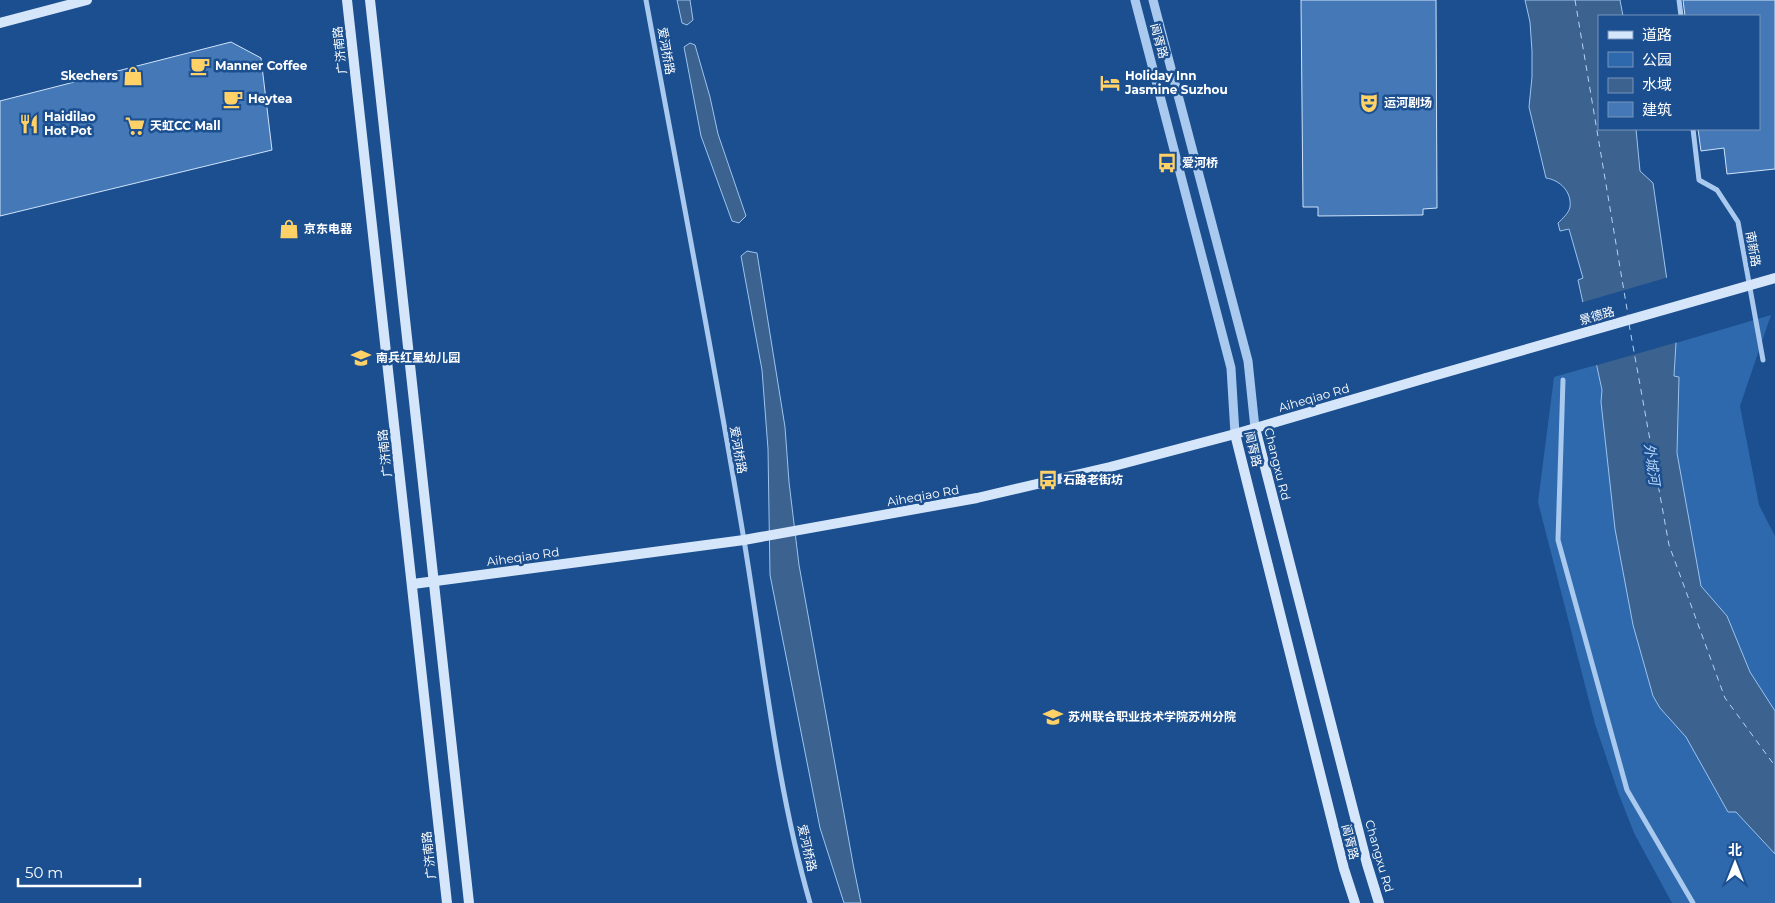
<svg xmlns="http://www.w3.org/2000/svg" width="1775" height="903" viewBox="0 0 1775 903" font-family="Montserrat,'Noto Sans SC',sans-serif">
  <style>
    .green { fill: #2e69ad }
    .water { fill: #3c6290; stroke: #9cc4f0 }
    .pier { fill: #1b4f8f }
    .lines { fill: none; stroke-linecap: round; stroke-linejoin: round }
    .ferry { stroke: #b5d3f5; stroke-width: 1; stroke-dasharray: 6 5; stroke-linecap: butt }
    .building { fill: #4478b7; stroke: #cfe3fa }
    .minor { stroke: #a9c9ee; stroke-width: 5 }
    .tertiary { stroke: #a9c9ee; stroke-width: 9 }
    .secondary { stroke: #d6e6fa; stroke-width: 10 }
    .secondary-bridge { stroke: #d6e6fa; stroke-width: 10 }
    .labels { text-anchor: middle; stroke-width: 5; stroke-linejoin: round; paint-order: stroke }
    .street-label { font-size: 12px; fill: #fff; stroke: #1b4f8f }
    .poi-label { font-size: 12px; font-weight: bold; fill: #fff; stroke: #1b4f8f; text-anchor: start }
    .water-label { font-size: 14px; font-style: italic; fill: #b5d3f5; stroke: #1b4f8f }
  </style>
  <rect width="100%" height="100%" fill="#1b4f8f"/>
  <g class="green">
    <polygon points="1771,315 1740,406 1759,505 1775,536 1775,711 1750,672 1727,616 1701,586 1677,453 1679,377 1674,376 1676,343"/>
    <polygon points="1596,365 1602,390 1601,402 1615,529 1633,625 1653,696 1660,708 1686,737 1728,812 1736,812 1775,854 1775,903 1672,903 1634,833 1618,792 1595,724 1538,502 1554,377"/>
  </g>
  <g class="water">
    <polygon points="677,0 690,0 693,20 687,25 682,23"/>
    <path d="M1525,0H1620L1623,16H1599V129H1636L1640,171L1653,183L1676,343L1674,376L1679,377L1677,453L1701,586L1727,616L1750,672L1775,711V854L1736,812H1728L1686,737L1660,708L1653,696L1633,625L1615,529L1601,402L1602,390L1578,280L1583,278L1569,229L1560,231L1558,223C1562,219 1569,213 1570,207C1572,192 1560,180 1546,178L1529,107L1532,77V51L1530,22Z"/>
    <polygon points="690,43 695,45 710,97 718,134 746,216 739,223 732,221 701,136 684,47"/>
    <polygon points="747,251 757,253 785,427 789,482 799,565 854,869 861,903 844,903 820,828 770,575 768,449 762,370 741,256"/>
  </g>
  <polygon class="pier" points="1669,277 1678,342 1594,366 1580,303"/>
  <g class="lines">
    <g class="ferry">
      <polyline points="1575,0 1628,315"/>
      <polyline points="1629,324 1669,545 1725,698 1775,766"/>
    </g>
  </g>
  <g class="building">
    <polygon points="1301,0 1436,0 1437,208 1423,209 1423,215 1318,216 1318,207 1303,207"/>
    <polygon points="1683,0 1775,0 1775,169 1727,174 1724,148 1701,151 1698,129 1759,129 1759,16 1685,16"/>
    <polygon points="231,42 261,58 272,150 0,216 0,101"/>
  </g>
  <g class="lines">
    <g class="minor">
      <path d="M646,0C679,180 714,360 744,540C764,661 776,785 810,903"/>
      <polyline points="1679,0 1681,16"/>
      <polyline points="1693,129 1699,180 1717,190 1738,222 1763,360"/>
      <polyline points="1563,380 1558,540 1627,790 1693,903"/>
    </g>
    <g class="tertiary">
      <polyline points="1135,0 1231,368 1235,434"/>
      <polyline points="1153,0 1248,361 1255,428"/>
    </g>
    <g class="secondary">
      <polyline points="347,0 447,903"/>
      <polyline points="370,0 469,903"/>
      <polyline points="0,23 87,0"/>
      <polyline points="1255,428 1367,864 1379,903"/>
      <polyline points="1235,434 1344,869 1355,903"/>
      <polyline points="413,584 744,540 977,498 1110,467 1235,434 1426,378"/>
    </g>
    <polyline class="secondary-bridge" points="1426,378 1775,278"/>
  </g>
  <defs>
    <symbol id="cafe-bare" viewBox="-9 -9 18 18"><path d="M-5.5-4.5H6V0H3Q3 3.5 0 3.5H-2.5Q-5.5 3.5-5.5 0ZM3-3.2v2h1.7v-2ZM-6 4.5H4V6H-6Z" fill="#ffd166" stroke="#1b4f8f" stroke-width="2.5" paint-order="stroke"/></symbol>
    <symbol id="shop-bare" viewBox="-9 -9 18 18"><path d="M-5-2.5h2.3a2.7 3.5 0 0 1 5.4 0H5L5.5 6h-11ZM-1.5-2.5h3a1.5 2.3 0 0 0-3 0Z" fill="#ffd166" stroke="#1b4f8f" stroke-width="2.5" paint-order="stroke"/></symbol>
    <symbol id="hotel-bare" viewBox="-9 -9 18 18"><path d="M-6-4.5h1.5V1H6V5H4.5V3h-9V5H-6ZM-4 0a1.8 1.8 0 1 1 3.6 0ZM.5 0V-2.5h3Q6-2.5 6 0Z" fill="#ffd166" stroke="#1b4f8f" stroke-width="2.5" paint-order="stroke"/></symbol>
    <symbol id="theatre-bare" viewBox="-9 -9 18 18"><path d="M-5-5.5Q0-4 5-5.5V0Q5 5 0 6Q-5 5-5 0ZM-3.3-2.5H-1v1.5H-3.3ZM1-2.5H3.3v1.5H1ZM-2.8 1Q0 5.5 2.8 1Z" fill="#ffd166" stroke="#1b4f8f" stroke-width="2.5" paint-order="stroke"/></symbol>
    <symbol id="restaurant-bare" viewBox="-9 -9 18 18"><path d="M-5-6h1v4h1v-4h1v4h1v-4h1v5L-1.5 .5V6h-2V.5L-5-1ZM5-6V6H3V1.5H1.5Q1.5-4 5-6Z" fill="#ffd166" stroke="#1b4f8f" stroke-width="2.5" paint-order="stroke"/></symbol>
    <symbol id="supermarket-bare" viewBox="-9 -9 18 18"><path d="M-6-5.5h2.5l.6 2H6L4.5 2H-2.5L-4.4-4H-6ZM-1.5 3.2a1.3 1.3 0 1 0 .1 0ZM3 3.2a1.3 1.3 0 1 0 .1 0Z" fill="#ffd166" stroke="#1b4f8f" stroke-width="2.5" paint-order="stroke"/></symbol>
    <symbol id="bus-bare" viewBox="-9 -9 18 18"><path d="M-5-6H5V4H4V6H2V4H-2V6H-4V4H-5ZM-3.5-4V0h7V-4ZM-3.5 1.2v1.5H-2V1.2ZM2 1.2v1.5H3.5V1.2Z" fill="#ffd166" stroke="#1b4f8f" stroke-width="2.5" paint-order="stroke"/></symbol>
    <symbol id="school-bare" viewBox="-9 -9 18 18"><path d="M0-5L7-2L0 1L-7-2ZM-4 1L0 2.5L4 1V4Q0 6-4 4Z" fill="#ffd166" stroke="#1b4f8f" stroke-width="2.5" paint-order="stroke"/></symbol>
    <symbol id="university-bare" viewBox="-9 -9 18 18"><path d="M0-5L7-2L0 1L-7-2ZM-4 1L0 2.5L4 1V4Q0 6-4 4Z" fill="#ffd166" stroke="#1b4f8f" stroke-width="2.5" paint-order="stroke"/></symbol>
  </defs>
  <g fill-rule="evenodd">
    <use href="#cafe-bare" x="186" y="52" width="28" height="28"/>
    <use href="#shop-bare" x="119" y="62" width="28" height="28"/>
    <use href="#hotel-bare" x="1096" y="69" width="28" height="28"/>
    <use href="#cafe-bare" x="219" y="85" width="28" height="28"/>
    <use href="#theatre-bare" x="1355" y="89" width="28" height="28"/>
    <use href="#restaurant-bare" x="15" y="110" width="28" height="28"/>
    <use href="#supermarket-bare" x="121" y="112" width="28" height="28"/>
    <use href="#bus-bare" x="1153" y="149" width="28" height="28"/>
    <use href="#shop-bare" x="275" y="215" width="28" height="28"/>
    <use href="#school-bare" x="347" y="344" width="28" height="28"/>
    <use href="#bus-bare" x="1034" y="466" width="28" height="28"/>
    <use href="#university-bare" x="1039" y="703" width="28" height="28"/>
  </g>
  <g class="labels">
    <g class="street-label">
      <text transform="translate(1159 41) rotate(75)" y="4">阊胥路</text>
      <text transform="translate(340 50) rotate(-96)" y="4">广济南路</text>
      <text transform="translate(666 51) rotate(80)" y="4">爱河桥路</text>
      <text transform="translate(1753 249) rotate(80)" y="4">南新路</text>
      <text transform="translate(1597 316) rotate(-16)" y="4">景德路</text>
      <text transform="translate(1314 398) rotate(-16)" y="4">Aiheqiao Rd</text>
      <text transform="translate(1253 449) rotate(77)" y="4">阊胥路</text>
      <text transform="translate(738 450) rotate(80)" y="4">爱河桥路</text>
      <text transform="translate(385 453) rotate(-96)" y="4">广济南路</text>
      <text transform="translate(1277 464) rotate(76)" y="4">Changxu Rd</text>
      <text transform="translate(923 496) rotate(-10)" y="4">Aiheqiao Rd</text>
      <text transform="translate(523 557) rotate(-8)" y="4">Aiheqiao Rd</text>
      <text transform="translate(1350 842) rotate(76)" y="4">阊胥路</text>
      <text transform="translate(807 848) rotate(77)" y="4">爱河桥路</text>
      <text transform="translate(429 855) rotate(-96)" y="4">广济南路</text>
      <text transform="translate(1379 856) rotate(74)" y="4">Changxu Rd</text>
    </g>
    <g class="poi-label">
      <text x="215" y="70">Manner Coffee</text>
      <text x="118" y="80" text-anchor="end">Skechers</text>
      <text x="1125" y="80">Holiday Inn<tspan x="1125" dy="14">Jasmine Suzhou</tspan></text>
      <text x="248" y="103">Heytea</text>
      <text x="1384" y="107">运河剧场</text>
      <text x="44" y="121">Haidilao<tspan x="44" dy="14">Hot Pot</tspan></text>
      <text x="150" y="130">天虹CC Mall</text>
      <text x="1182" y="167">爱河桥</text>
      <text x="304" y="233">京东电器</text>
      <text x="376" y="362">南兵红星幼儿园</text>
      <text x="1063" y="484">石路老街坊</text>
      <text x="1068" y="721">苏州联合职业技术学院苏州分院</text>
    </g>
    <g class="water-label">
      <text transform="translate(1652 464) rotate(82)" y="5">外城河</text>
    </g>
  </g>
  <rect x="1598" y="15" width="162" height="115" fill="#1b4f8f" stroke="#7695bc"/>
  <rect x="1608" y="31" width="25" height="8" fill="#d6e6fa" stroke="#7695bc"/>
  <text x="1642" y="40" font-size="15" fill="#ffffff">道路</text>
  <rect x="1608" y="52" width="25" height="15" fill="#2e69ad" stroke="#7695bc"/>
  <text x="1642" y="65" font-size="15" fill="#ffffff">公园</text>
  <rect x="1608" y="78" width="25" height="15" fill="#3c6290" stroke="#7695bc"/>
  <text x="1642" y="90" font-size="15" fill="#ffffff">水域</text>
  <rect x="1608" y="102" width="25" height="15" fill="#4478b7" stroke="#7695bc"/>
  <text x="1642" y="115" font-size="15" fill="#ffffff">建筑</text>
  <g transform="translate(1735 863)" stroke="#1b4f8f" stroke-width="4" paint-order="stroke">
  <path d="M0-4L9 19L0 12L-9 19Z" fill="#ffffff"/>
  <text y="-8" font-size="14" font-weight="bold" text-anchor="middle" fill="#ffffff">北</text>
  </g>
  <path d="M18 878v8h122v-8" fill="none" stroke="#ffffff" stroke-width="2.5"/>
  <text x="25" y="878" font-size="15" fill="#ffffff" stroke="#1b4f8f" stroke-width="4" paint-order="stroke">50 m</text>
</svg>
